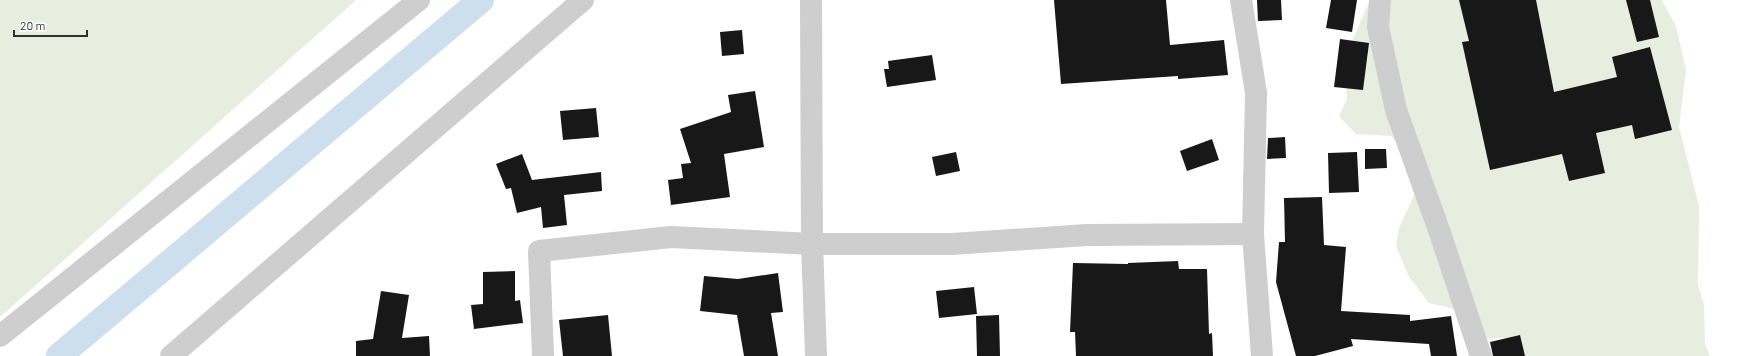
<svg xmlns="http://www.w3.org/2000/svg" width="1737" height="356" viewBox="0 0 1737 356" font-family="Barlow,sans-serif">
  <style>
    .green { fill: #e7eee0 }
    .lines { fill: none; stroke-linecap: round; stroke-linejoin: round }
    .canal { stroke: #cddeed; stroke-width: 26 }
    .building { fill: #181818 }
    .street { stroke: #cecece; stroke-width: 22 }
  </style>
  <rect width="100%" height="100%" fill="#fff"/>
  <g class="green">
    <polygon points="0,0 356,0 0,317"/>
    <polygon points="1371,0 1662,0 1676,26 1686,70 1679,127 1699,206 1698,285 1704,305 1705,344 1710,356 1521,356 1511,338 1470,339 1463,311 1429,303 1409,277 1396,246 1399,228 1416,191 1405,150 1391,136 1356,134 1339,116 1347,99 1345,58 1366,9"/>
  </g>
  <g class="lines">
    <polyline class="canal" points="59,356 481,0"/>
  </g>
  <g class="building">
    <polygon points="1054,0 1166,0 1170,45 1224,40 1228,75 1178,79 1178,76 1061,84"/>
    <polygon points="1257,0 1281,0 1282,20 1258,21"/>
    <polygon points="1331,0 1357,0 1352,32 1326,28"/>
    <polygon points="1459,0 1536,0 1554,92 1617,77 1612,57 1650,47 1672,130 1635,139 1632,125 1596,133 1605,173 1569,181 1562,154 1490,170 1462,42 1469,41"/>
    <polygon points="1626,0 1650,0 1659,37 1637,42"/>
    <polygon points="742,30 744,54 722,56 720,32"/>
    <polygon points="1340,39 1369,43 1363,90 1334,87"/>
    <polygon points="932,55 936,80 887,87 884,69 889,69 888,61"/>
    <polygon points="755,91 764,147 724,154 730,197 671,205 668,180 683,178 681,164 691,163 680,129 731,112 728,95"/>
    <polygon points="596,108 599,137 563,140 560,111"/>
    <polygon points="1285,137 1286,158 1267,159 1268,138"/>
    <polygon points="1212,139 1219,160 1187,171 1180,151"/>
    <polygon points="1365,149 1386,149 1387,168 1365,169"/>
    <polygon points="956,152 960,171 936,176 932,157"/>
    <polygon points="1357,152 1359,192 1329,193 1328,153"/>
    <polygon points="522,154 532,180 601,172 602,191 564,195 567,225 543,228 541,207 517,213 511,188 506,189 496,164"/>
    <polygon points="1322,197 1324,245 1346,247 1341,311 1410,315 1410,321 1451,316 1457,356 1431,356 1429,344 1351,339 1353,346 1315,356 1296,356 1276,282 1279,242 1285,242 1284,198"/>
    <polygon points="1178,261 1179,269 1207,269 1209,334 1212,333 1213,356 1076,356 1075,332 1070,332 1073,263 1128,264 1128,263"/>
    <polygon points="515,271 515,301 520,300 523,323 474,329 471,305 483,304 483,272"/>
    <polygon points="778,273 783,312 771,313 778,356 744,356 737,315 700,311 704,276 738,279"/>
    <polygon points="974,287 977,314 939,318 936,291"/>
    <polygon points="381,291 409,295 402,338 429,336 430,356 356,356 356,341 373,339"/>
    <polygon points="608,315 612,356 563,356 559,320"/>
    <polygon points="999,315 1000,356 977,356 976,316"/>
    <polygon points="1520,335 1525,356 1493,356 1490,342"/>
  </g>
  <g class="lines">
    <g class="street">
      <polyline points="811,0 812,244 816,356"/>
      <polyline points="1241,0 1256,93 1253,234 1262,356"/>
      <polyline points="1380,0 1378,27 1396,110 1440,233 1481,356"/>
      <polyline points="0,336 419,0"/>
      <polyline points="171,356 583,0"/>
      <polyline points="543,356 539,251 671,237 812,244 952,244 1087,235 1253,234"/>
    </g>
  </g>
  <path d="M14 30v6h73v-6" fill="none" stroke="#313131" stroke-width="2"/>
  <text x="20" y="30" font-size="12" fill="#313131" stroke="#ffffff" stroke-width="3" paint-order="stroke">20 m</text>
</svg>
